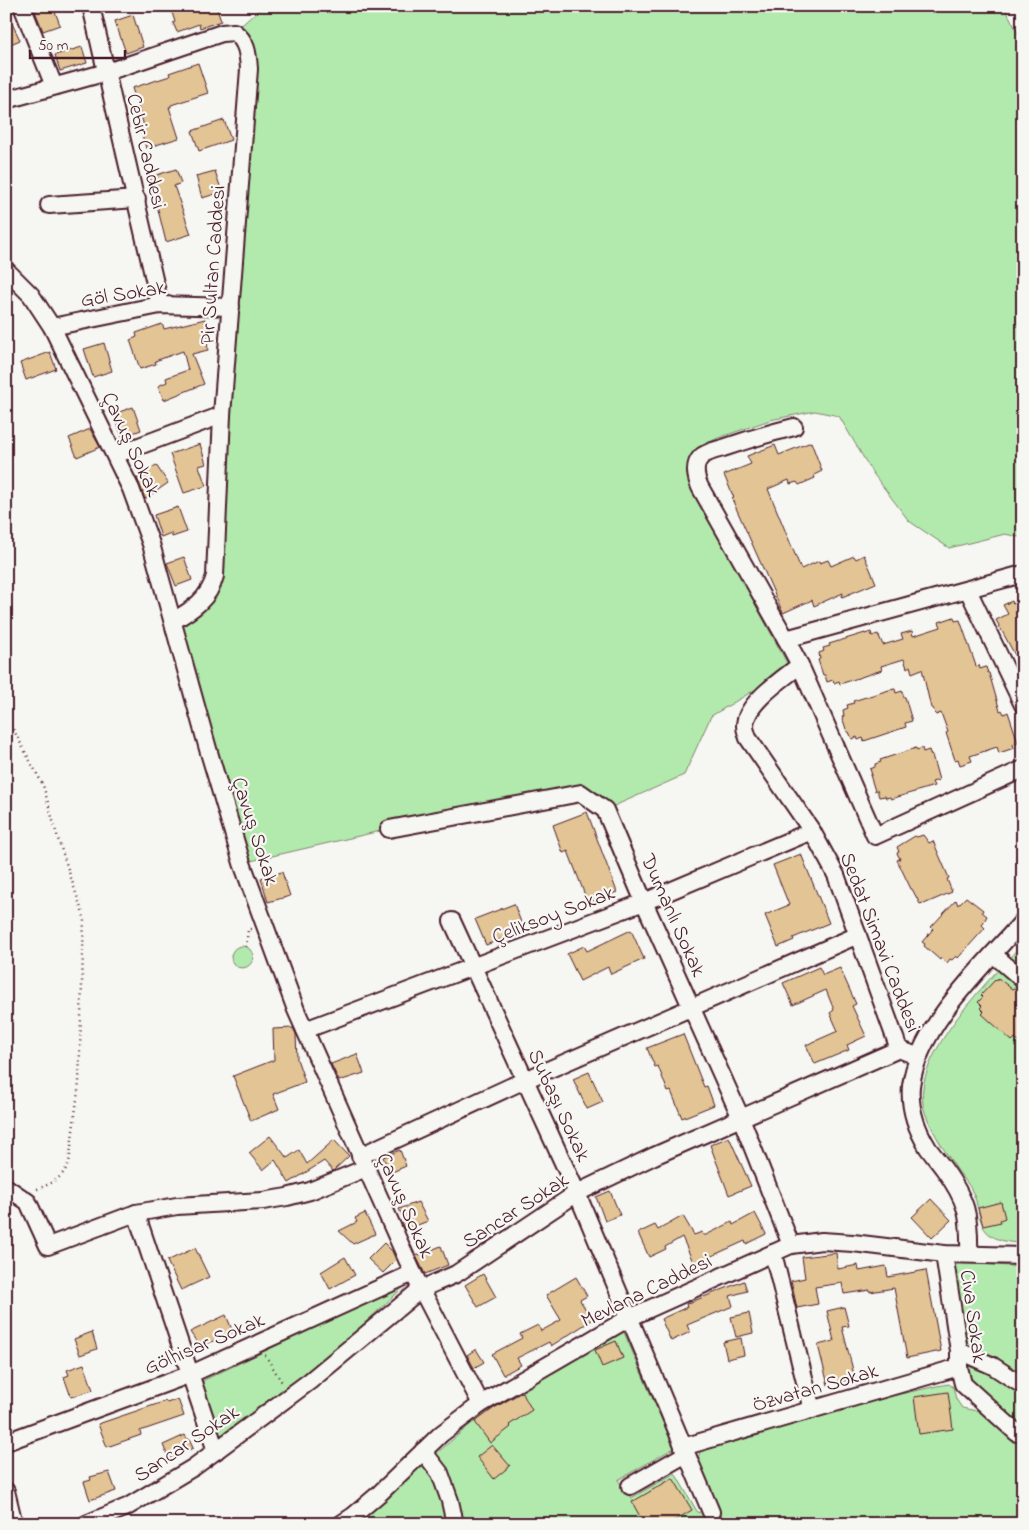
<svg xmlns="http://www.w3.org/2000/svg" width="1029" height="1530" viewBox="0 0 1029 1530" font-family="'Indie Flower',sans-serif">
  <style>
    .green { fill: #b2eaad; stroke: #7e846c }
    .building { fill: #e2c495; stroke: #4a1f2b }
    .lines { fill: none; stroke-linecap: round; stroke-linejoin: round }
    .minor-casing { stroke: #4a1f2b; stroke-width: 20 }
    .path { stroke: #4a1f2b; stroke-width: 2.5; stroke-dasharray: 1 4; stroke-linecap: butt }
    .minor { stroke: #f6f6f2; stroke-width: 16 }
    .labels { text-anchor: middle; stroke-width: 4.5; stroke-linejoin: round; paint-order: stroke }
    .street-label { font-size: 21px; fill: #4a1f2b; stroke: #f6f6f2 }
  </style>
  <rect width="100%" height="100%" fill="#f6f6f2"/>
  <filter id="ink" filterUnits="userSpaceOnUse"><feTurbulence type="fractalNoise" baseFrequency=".02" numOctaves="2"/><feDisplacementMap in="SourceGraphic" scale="10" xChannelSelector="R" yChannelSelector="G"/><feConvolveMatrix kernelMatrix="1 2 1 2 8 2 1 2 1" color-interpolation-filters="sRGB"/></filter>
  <g filter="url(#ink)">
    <g class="green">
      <polygon points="263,6 1004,6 1023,43 1023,538 1005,534 949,548 909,521 872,472 839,416 815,411 770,420 718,438 702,446 694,458 699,500 787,663 758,688 711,716 684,775 605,810 581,793 389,829 242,863 173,621 208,594 249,69 234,32"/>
      <path d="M1023,943V1243C1009,1243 989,1240 983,1226C978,1216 978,1203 973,1193C970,1185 963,1178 958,1171C946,1153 934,1135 926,1115C904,1061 990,980 1023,943Z"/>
      <circle cx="242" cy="957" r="11"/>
      <path d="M955,1262L1023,1267V1524H352L362,1517L472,1423L553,1370L623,1330L674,1448L618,1480L631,1498L675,1473L698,1513L701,1511L706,1522L720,1516C714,1503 688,1459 703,1449L882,1398L937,1386L949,1384L953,1387L956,1399L962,1408L977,1411L968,1368L971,1361L956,1283Z"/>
      <polygon points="408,1283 330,1355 222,1437 217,1433 200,1386 204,1380"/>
    </g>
    <g class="building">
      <polygon points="48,6 53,6 60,25 43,31 35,11"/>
      <polygon points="170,6 216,6 221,21 200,28 199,24 177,32 173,23 175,22"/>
      <polygon points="6,11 20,40 6,46"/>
      <polygon points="133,15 143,47 126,53 115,21"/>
      <polygon points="82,47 87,63 60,71 55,55"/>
      <polygon points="198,63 208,93 171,105 171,107 169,107 179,138 146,148 140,128 144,126 132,88 170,76 169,73"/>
      <polygon points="224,120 231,140 199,151 192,131"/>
      <polygon points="176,169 181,183 174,186 191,234 166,242 150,177"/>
      <polygon points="215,171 222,192 202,198 196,176"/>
      <polygon points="205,319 209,337 207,337 209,342 207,342 208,350 192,354 204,384 164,400 158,386 167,382 166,378 188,370 183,351 155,361 156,364 140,369 130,340 137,337 136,333 162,324 164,329"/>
      <polygon points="104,343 112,371 93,377 84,349"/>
      <polygon points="50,352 56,369 26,380 20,363"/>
      <polygon points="133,407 141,430 122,437 114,414"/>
      <polygon points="90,429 100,447 77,457 69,438"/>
      <polygon points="811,442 822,471 814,475 815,478 799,485 797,482 790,484 789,480 768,489 801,569 819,561 820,563 828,560 831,566 854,556 856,559 864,555 876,583 842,597 843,593 814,606 812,600 783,613 732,499 734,498 724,475 751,464 747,456 775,445 779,455"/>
      <polygon points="200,444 206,464 199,466 206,486 184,493 170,454"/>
      <polygon points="156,465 168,483 145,499 137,478"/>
      <polygon points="178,507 187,532 172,537 171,533 161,537 154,515"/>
      <polygon points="184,557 192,580 176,586 167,563"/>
      <polygon points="1023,599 1023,670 996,620 1008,614 1003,605 1012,601 1013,604"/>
      <polygon points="954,617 955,621 960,620 976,666 979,665 980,669 986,667 988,673 989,673 1000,711 1002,710 1004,714 1008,712 1018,742 1013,744 1014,748 999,753 997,747 970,756 972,761 960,765 958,759 955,760 946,733 948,732 941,713 936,715 933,708 931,708 922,669 912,673 910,666 907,668 904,659 881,666 882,670 840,684 839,681 834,683 833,680 827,682 825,675 823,675 818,660 820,659 819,653 824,651 823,648 830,646 829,644 865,633 865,634 871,632 872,636 878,634 883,645 903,639 901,634 912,631 913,636 941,627 939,622"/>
      <polygon points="895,689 896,693 902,691 904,697 905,697 912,721 905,723 906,727 864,741 863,738 858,740 857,737 852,739 849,732 847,732 842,717 844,716 843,710 848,708 847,705 854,703 853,701 889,690"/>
      <polygon points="916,748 917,750 922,748 923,752 929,750 931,756 932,755 939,780 932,782 934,786 891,799 890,797 886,798 885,796 879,797 877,790 875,791 870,775 872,775 870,769 875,767 875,764 881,762 880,760"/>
      <polygon points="587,812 617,892 588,903 568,851 563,853 553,825"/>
      <polygon points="923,835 929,843 933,841 949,878 947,879 952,892 924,904 923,903 920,904 912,889 911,889 897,860 900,859 897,853 899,852 897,847 915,836 917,837"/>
      <polygon points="801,854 829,923 793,938 794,940 778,947 765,915 789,905 773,865"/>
      <polygon points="282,872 290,896 268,902 261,878"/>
      <polygon points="966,897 983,910 982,912 987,916 982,925 985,928 958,958 956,956 952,960 950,959 947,963 941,958 940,960 924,946 925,944 922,942 933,929 931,927 956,900 958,905"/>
      <polygon points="514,904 524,930 486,945 475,919"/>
      <polygon points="631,930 644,959 611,974 608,967 580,981 567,954 584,946 587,951"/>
      <polygon points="819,967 823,975 840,968 856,1004 852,1006 866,1036 847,1045 849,1050 815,1064 806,1045 838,1031 830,1013 834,1010 826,990 793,1005 783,983"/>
      <polygon points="998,978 1012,989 1014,988 1023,995 1023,1045 1015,1038 1012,1041 982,1014 984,1012 980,1008 982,1006 978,1002 983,997 981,995 995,980 996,981"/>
      <polygon points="293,1028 296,1034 297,1059 305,1082 273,1094 279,1109 251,1121 233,1076 274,1060 273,1029"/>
      <polygon points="683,1034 704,1087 707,1086 714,1105 682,1118 671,1091 668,1092 658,1066 655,1067 647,1048"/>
      <polygon points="357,1054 364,1073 339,1081 331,1064"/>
      <polygon points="589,1072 603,1102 587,1109 573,1079"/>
      <polygon points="270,1136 287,1158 299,1150 307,1164 334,1140 349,1156 333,1171 324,1161 289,1183 275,1160 263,1170 249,1153"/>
      <polygon points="729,1137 751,1186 729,1195 710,1145"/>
      <polygon points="400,1150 406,1166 390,1173 383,1157"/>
      <polygon points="610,1191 620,1215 605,1221 596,1197"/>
      <polygon points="931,1199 951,1220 932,1238 912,1217"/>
      <polygon points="418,1202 428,1221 405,1230 402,1224 408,1218 404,1220 399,1209"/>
      <polygon points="1001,1202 1005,1218 1000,1220 1001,1222 983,1226 978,1208"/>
      <polygon points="365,1213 375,1234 353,1244 339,1231 357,1222 355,1218"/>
      <polygon points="755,1213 766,1234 746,1244 745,1241 694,1264 682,1237 665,1247 666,1249 649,1257 638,1233 655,1225 658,1230 683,1216 694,1235 702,1232 703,1235 706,1235 732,1222 733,1225"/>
      <polygon points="384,1243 392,1251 396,1260 383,1273 368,1259"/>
      <polygon points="441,1246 448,1265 425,1274 416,1256"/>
      <polygon points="195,1248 209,1277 181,1290 167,1261"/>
      <polygon points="836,1253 838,1269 858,1265 859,1271 886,1266 888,1277 926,1270 941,1351 907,1358 894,1288 870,1292 870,1290 844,1294 842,1283 815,1287 818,1304 797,1308 791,1281 805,1278 802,1257"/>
      <polygon points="345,1257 355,1275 330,1289 321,1272"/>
      <polygon points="483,1274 496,1297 478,1307 465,1285"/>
      <polygon points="576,1277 587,1296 580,1300 592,1320 551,1346 549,1342 517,1358 521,1365 503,1375 492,1354 522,1338 520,1334 538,1325 541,1331 561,1320 546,1295"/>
      <polygon points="744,1281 747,1291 730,1296 733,1306 687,1325 690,1332 671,1341 661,1319 687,1307 686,1304"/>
      <polygon points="844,1307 849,1326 842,1327 855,1378 828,1385 818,1345 834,1341 827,1311"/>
      <polygon points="749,1313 753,1333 736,1337 731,1317"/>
      <polygon points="226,1315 233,1332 200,1347 190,1332"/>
      <polygon points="92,1332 97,1349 80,1355 74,1339"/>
      <polygon points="741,1338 744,1355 727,1359 723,1342"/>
      <polygon points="616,1341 623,1358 602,1367 595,1350"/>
      <polygon points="476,1349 484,1362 474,1368 467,1355"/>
      <polygon points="84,1364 93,1390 71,1397 64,1377 69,1375 67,1370"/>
      <polygon points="522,1392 532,1410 509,1425 511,1427 490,1443 475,1422 494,1408"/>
      <polygon points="948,1392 953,1429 919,1434 914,1397"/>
      <polygon points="178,1399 184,1416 140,1431 141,1435 107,1447 98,1424 166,1401 167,1403"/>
      <polygon points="185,1435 187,1439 189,1439 193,1448 169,1459 163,1445"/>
      <polygon points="492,1445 510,1466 494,1479 477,1457"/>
      <polygon points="109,1472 116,1491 90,1500 84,1482 91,1480 90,1477"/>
      <polygon points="673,1478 692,1510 669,1524 644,1524 632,1502"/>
    </g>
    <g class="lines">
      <defs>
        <g id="minor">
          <polyline points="22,6 54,86"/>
          <polyline points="91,6 160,305"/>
          <path d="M6,100L107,72L222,33L234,32C247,41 248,54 249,69L222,415L215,576C209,599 192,610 173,621"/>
          <polyline points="49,205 137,199"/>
          <polyline points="6,270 31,295 52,327 131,489 151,544 208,749 242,863 296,1010 413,1273 481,1404"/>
          <polyline points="52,327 160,305 231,307"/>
          <polyline points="115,455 222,415"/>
          <polyline points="1023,574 786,639 800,665 875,836 1023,769"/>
          <polyline points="968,590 1023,705"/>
          <path d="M786,639L700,487C696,478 693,465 701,457C706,452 716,450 723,448C746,440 770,433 794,427"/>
          <path d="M800,665C784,678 745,703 745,726C745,730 747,734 748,738L812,831L836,875L899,1049L919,1057"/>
          <polyline points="389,829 581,793 605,810 644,902 741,1118 791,1245"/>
          <polyline points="452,921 577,1193 711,1512"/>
          <polyline points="993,954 1023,980"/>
          <polyline points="305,1030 644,902 812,831"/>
          <polyline points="360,1156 525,1080 858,935"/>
          <polyline points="6,1187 28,1202 48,1246 136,1213 177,1206 263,1201 287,1197 310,1191 366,1168"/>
          <polyline points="136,1213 216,1451"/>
          <polyline points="773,1253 812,1410"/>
          <polyline points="944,1254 959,1351 959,1367 963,1384 1017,1433"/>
          <path d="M969,1254C970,1215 967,1201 944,1169C939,1162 933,1155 928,1148C917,1130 909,1108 911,1086C918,1026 984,965 1023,921"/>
          <polyline points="959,1351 993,1366 1019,1383"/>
          <polyline points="6,1442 191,1374 413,1273"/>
          <polyline points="683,1447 959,1367"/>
          <polyline points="423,1451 440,1473 450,1501 455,1524"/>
          <polyline points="630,1486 686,1454"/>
          <polyline points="6,1491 14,1524"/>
          <polyline points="86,1524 127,1507 194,1467 310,1381 421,1289 456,1274 577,1193 654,1156 899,1049"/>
          <polyline points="341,1524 353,1516 380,1493 441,1434 481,1404 629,1318 791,1245 822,1241 853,1243 944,1254 1023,1256"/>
        </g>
      </defs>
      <use href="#minor" class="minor-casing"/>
      <g class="path">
        <path d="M6,716L43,785L59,842L84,917L79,1083L69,1163C61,1180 52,1183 35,1190"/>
        <polyline points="246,947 248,929 251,929"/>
        <polyline points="265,1355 283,1384"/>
      </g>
      <use href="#minor" class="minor"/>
    </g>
  </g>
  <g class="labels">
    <g class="street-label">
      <text transform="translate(147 151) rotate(77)" y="7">Cebir Caddesi</text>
      <text transform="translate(212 265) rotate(-86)" y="7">Pir Sultan Caddesi</text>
      <text transform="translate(123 293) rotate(-9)" y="7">Göl Sokak</text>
      <text transform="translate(132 444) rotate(65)" y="7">Çavuş Sokak</text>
      <text transform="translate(256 831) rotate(72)" y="7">Çavuş Sokak</text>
      <text transform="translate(553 914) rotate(-21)" y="7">Çeliksoy Sokak</text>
      <text transform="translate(674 915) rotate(66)" y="7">Dumanlı Sokak</text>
      <text transform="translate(881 942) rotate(69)" y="7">Sedat Simavi Caddesi</text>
      <text transform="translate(560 1105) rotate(65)" y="7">Subaşı Sokak</text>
      <text transform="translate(406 1205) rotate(66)" y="7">Çavuş Sokak</text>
      <text transform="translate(515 1210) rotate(-33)" y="7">Sancar Sokak</text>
      <text transform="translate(646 1290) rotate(-26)" y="7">Mevlana Caddesi</text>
      <text transform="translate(974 1316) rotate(82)" y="7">Civa Sokak</text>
      <text transform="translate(204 1343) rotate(-23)" y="7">Gölhisar Sokak</text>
      <text transform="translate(815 1387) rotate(-16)" y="7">Özvatan Sokak</text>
      <text transform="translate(186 1443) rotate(-34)" y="7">Sancar Sokak</text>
    </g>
  </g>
  <rect width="1029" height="1530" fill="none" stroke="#f6f6f2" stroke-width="25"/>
  <rect x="12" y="12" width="1004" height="1505" fill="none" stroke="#4a1f2b" stroke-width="2" filter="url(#ink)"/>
  <path d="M30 50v8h95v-8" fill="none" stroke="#4a1f2b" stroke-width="2.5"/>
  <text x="38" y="50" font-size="15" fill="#4a1f2b" stroke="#f6f6f2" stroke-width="4" paint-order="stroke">50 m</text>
</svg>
